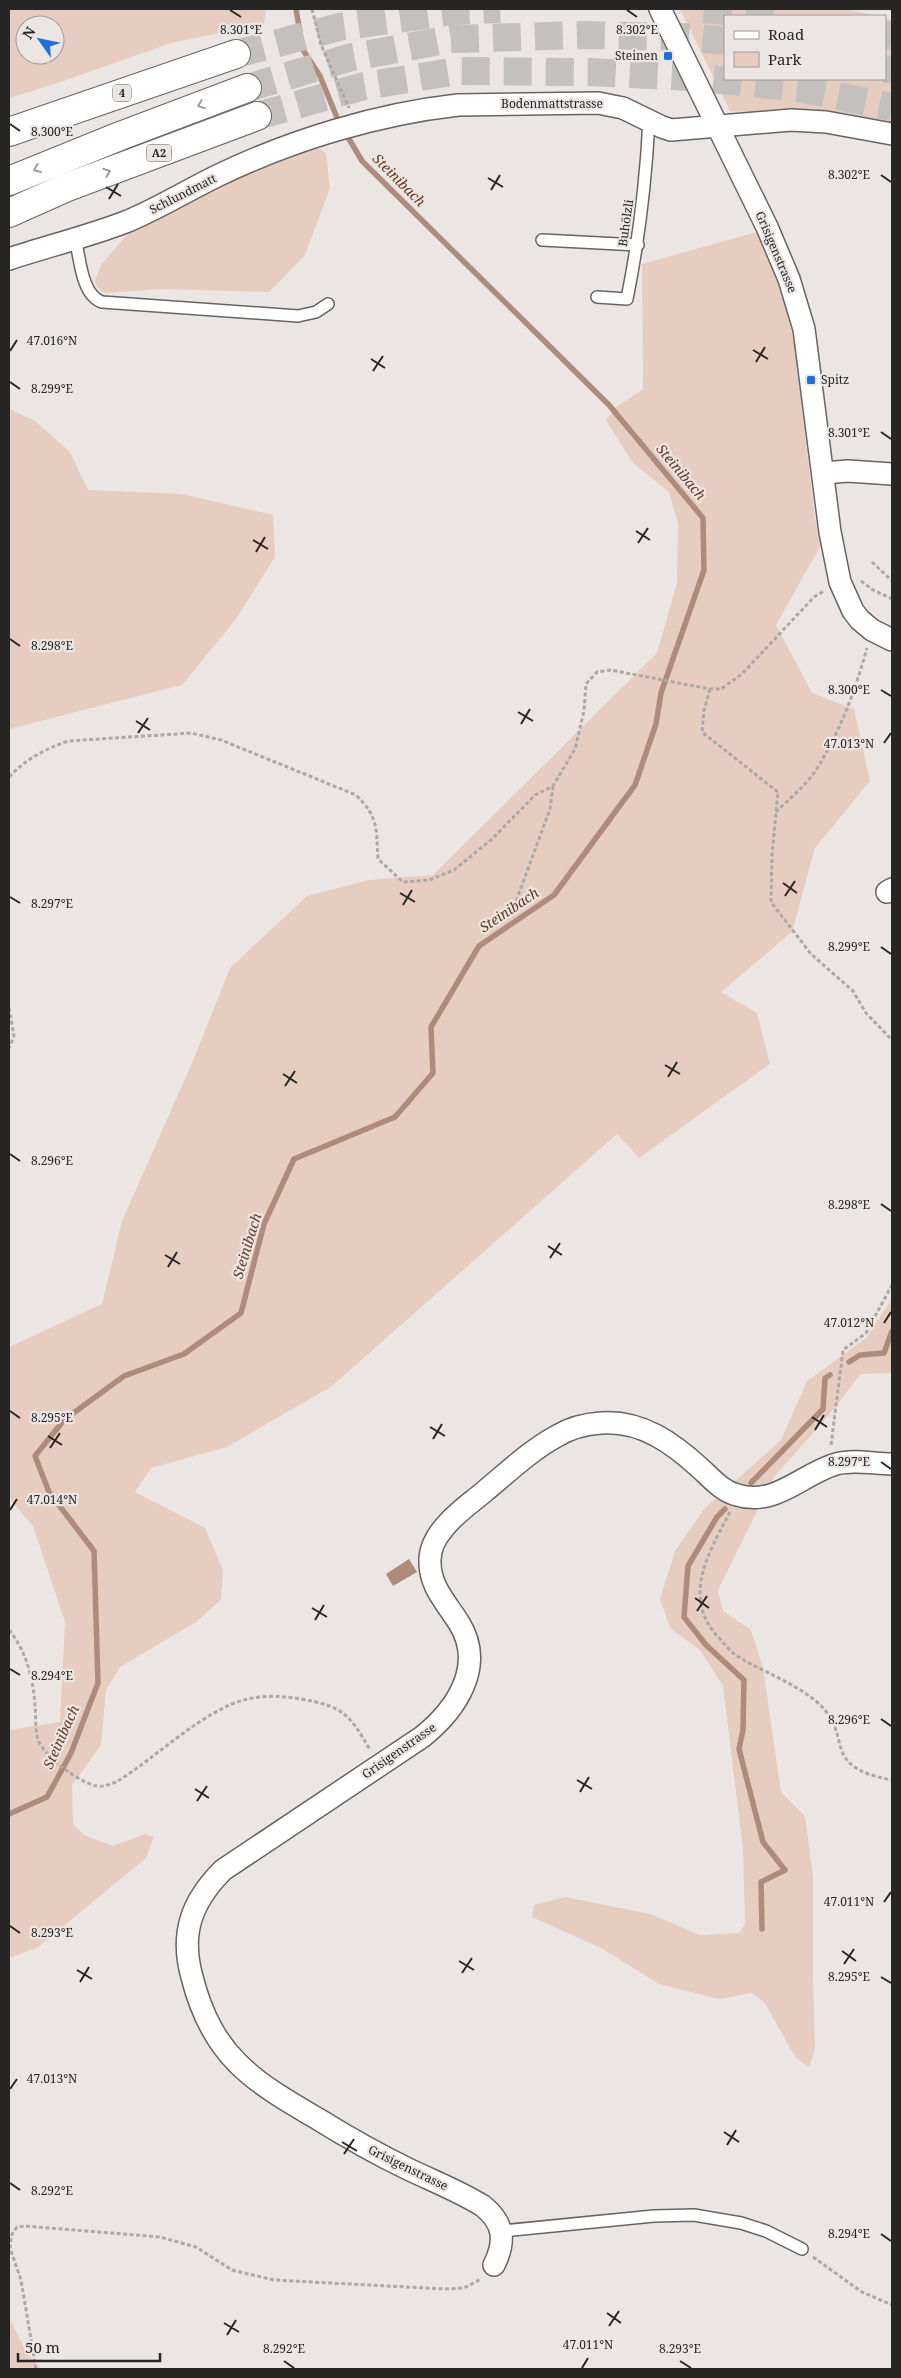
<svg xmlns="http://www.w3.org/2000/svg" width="901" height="2378" viewBox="0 0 901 2378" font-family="'Noto Serif',serif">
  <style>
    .green { fill: #e7cdc0; fill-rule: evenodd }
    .water { fill: #ae8b7a }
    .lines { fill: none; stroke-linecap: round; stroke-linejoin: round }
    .stream { stroke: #ae8b7a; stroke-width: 5.5 }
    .primary-tunnel { stroke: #c4c0be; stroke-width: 28; stroke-dasharray: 28 14; stroke-linecap: butt }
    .motorway-tunnel { stroke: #c4c0be; stroke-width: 28; stroke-dasharray: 28 14; stroke-linecap: butt }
    .service-casing { stroke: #686462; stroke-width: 14 }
    .minor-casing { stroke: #686462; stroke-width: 24 }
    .primary-casing { stroke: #686462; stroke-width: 30 }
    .motorway-casing { stroke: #686462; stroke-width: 30 }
    .path { stroke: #aca8a7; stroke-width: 3; stroke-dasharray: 4 2.5; stroke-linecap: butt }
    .service { stroke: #fff; stroke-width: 11 }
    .minor { stroke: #fff; stroke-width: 21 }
    .primary { stroke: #fff; stroke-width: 28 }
    .motorway { stroke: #fff; stroke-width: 28 }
    .oneway { stroke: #9e9d9d }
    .ticks { fill: none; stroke: #272625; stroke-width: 2 }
    .poi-dot { fill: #2470db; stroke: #ebe6e4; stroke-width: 2 }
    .labels { text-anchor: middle; stroke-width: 4.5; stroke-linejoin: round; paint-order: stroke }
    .shield { fill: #ebe6e4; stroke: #62605e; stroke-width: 1 }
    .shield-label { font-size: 11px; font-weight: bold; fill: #272625 }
    .poi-label { font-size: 12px; fill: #272625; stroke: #ebe6e4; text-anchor: end }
    .street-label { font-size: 12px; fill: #272625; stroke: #ebe6e4 }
    .water-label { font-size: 14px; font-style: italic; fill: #68381d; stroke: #ebe6e4 }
    .ticks-label { font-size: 12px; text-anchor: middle; fill: #272625; stroke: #ebe6e4; stroke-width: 4.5; stroke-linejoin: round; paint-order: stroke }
  </style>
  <rect width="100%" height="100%" fill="#ebe6e4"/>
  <g class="green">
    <path d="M9,9H266L264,24L171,43L55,84L9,98ZM25,25H55V55H25Z"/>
    <polygon points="680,9 846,9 877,16 725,16 725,79 885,79 885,18 892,20 892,126 825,111 769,113 730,111"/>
    <polygon points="312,148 320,149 326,153 330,188 305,255 269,292 163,289 104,293 96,286 95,280 101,265 122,240 147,217 239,174"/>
    <polygon points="757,232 779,283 794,341 815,519 821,545 776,625 812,693 854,709 870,781 815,848 792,932 721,992 757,1013 770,1064 639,1158 617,1134 332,1386 227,1447 151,1468 135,1492 205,1528 223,1570 221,1600 196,1622 120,1667 106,1690 101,1745 72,1785 73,1824 84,1835 113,1846 145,1834 154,1837 146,1858 37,1948 9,1958 9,1730 60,1722 65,1622 33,1526 9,1498 9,1347 102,1304 122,1221 192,1063 230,968 307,896 369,880 433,875 657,653 677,583 678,524 669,492 632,462 606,420 616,407 643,389 642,264"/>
    <polygon points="9,409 35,421 70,452 88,490 182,494 273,515 275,557 236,619 182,685 9,729"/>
    <polygon points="892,1299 892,1373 861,1374 829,1415 774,1477 718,1590 723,1611 751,1630 763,1668 781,1792 805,1816 813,1876 813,1976 815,2049 809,2067 795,2057 765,2003 752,1993 719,1999 659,1984 601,1948 532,1917 534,1905 565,1897 650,1914 700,1935 739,1933 745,1924 743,1849 723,1686 700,1650 670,1628 660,1599 675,1551 704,1509 781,1440 807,1381 866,1338"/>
    <polygon points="9,2318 28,2355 41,2369 9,2369"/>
  </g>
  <polygon class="water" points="409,1559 417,1572 393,1586 386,1574"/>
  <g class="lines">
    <g class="stream">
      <polyline points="296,9 303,50 320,76 340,125"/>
      <polyline points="849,1362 860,1355 884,1353 892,1331"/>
      <polyline points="751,1483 823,1409 825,1378 830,1375"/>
      <polyline points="725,1509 717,1517 688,1566 684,1617 706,1645 744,1680 743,1730 739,1749 763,1842 785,1870 761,1882 762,1929"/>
      <polyline points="9,1814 47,1797 71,1753 98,1683 94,1551 49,1492 35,1456 64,1420 124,1376 184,1354 241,1313 264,1224 294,1159 395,1117 433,1073 431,1027 479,946 554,895 635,785 656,724 661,693 704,570 703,518 609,405 362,161 345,132"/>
    </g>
    <g class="primary-tunnel">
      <polyline points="704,9 776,16"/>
      <polyline points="885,35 892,36"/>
      <polyline points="236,54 339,27 454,11 500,9"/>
    </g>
    <g class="motorway-tunnel">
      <polyline points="885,69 892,70"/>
      <polyline points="247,88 348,58 451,39 583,35 685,37 725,41"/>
      <polyline points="257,116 364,86 458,71 589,72 691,77 798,88 892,107"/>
    </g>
    <defs>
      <g id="service">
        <path d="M75,238C80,257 81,295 102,302L298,316L316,312L328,304"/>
        <polyline points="542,240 638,245"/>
        <path d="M597,297L627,299C639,239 646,181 649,120"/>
        <polyline points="502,2231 654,2216 694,2215 741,2223 766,2231 802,2249"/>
      </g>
      <g id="minor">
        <polyline points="660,9 767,227 789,279 804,329 830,532 840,582 853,611 860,620 872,630 892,640"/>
        <path d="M9,259C48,246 90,236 128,221C159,208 188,190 219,175C292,140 377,114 458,105L598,103L623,108L662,127L671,130L791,120L826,122L892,134"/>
        <polyline points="823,473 848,471 892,474"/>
        <polyline points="887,892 892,889"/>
        <path d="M494,2265C506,2241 504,2223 483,2206C459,2191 433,2181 408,2169C377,2154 347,2137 318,2119C251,2080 212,2056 192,1977C180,1934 191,1902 223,1870L422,1737C456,1710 486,1666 459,1623C446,1602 429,1586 430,1560C430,1549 436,1537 443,1529C454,1514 471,1503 485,1491C508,1472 531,1450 557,1436C570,1428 586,1424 601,1423C641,1420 673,1443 701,1469C712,1479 722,1491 737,1495C775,1507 802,1474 836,1464C854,1459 874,1464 892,1464"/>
      </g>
      <polyline id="primary" points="9,132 236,54"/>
      <g id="motorway">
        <polyline points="9,181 120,136 247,88"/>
        <polyline points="9,213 65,188 257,116"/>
      </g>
    </defs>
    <use href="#service" class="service-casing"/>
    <use href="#minor" class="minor-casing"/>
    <use href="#primary" class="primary-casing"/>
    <use href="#motorway" class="motorway-casing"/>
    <g class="path">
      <polyline points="312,9 321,45 349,108"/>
      <polyline points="872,562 892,581"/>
      <polyline points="861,581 873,590 892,599"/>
      <polyline points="710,689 704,710 702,732 778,792 772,855 771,902 811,954 853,991 866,1013 892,1040"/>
      <path d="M9,777C26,759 45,749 68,741L191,733L221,740L356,795C379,818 376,828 378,859L403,882L429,880L454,870L492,839L535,795L553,786L575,749L584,711L586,684L597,672L611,670L710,689H721L742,674L814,597L824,591"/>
      <path d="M776,812C788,800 804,787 814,773C839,735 855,691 867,648"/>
      <polyline points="514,907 550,809 553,786"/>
      <polyline points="9,1008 14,1036 9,1048"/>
      <polyline points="831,1445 843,1350 866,1333 892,1285"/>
      <path d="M730,1512C708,1554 680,1599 721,1640C726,1646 731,1652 737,1656C763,1672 793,1682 817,1702C856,1736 817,1766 892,1780"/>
      <path d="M9,1630C26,1651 33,1677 35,1705C36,1716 35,1729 38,1740C43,1755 81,1784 97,1786C104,1787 110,1784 116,1782C155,1759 205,1708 248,1699C265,1695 284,1696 301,1699C342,1706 350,1714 370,1750"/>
      <polyline points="813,2257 862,2292 892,2305"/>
      <polyline points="36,2369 21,2280 10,2248 11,2236 17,2227 25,2226 160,2237 196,2247 232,2270 274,2280 445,2289 464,2288 481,2279"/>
    </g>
    <use href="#service" class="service"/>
    <use href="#minor" class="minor"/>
    <use href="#primary" class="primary"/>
    <use href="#motorway" class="motorway"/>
  </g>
  <defs><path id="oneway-chevron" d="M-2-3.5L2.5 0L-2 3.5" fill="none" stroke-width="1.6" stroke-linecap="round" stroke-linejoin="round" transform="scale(1.25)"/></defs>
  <g class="oneway">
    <use href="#oneway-chevron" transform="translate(201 105) rotate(159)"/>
    <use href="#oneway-chevron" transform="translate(37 169) rotate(157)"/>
    <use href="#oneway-chevron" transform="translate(107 172) rotate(-21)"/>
  </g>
  <path class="ticks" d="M230,10L241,17M627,10L637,17M10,124L20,131M881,175L891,182M488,178L503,187M106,187L121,196M491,190L500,175M109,199L118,184M753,350L768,359M10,351L17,340M371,359L385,368M756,362L765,347M373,371L383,356M10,382L20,389M881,432L891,439M636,531L650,540M253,540L268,549M638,543L648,528M256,552L265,537M10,639L20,646M881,690L891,696M518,712L533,721M136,721L150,730M521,724L530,709M138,733L148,718M884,743L891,733M783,883L797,893M400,893L415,902M785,896L795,881M10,897L20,903M403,905L412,890M881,947L891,954M665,1065L680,1074M283,1074L297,1083M668,1077L677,1062M285,1086L295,1071M10,1154L20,1161M881,1204L891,1211M548,1246L562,1255M165,1255L180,1264M550,1258L560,1243M168,1267L177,1252M884,1323L891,1312M10,1411L20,1418M812,1417L827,1427M430,1427L445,1436M815,1430L824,1415M48,1436L62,1445M433,1439L442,1424M50,1448L60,1433M881,1462L891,1469M10,1510L17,1499M695,1598L709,1608M312,1608L327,1617M697,1611L707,1596M315,1620L324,1605M10,1669L20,1675M881,1719L891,1726M577,1780L592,1789M195,1789L209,1798M580,1792L589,1777M197,1801L207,1786M884,1902L891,1892M10,1926L20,1933M842,1951L856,1961M459,1961L474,1970M844,1964L854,1949M77,1970L92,1979M462,1973L472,1958M881,1977L891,1983M80,1982L89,1967M10,2089L17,2079M724,2132L739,2142M342,2142L357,2151M727,2145L736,2130M344,2154L354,2139M10,2183L20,2190M881,2234L891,2241M607,2313L621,2323M224,2323L239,2332M609,2326L619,2311M227,2335L236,2320M284,2361L294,2368M680,2361L691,2368M582,2368L588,2358"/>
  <g class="poi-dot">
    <rect x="663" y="51" width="10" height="10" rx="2.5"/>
    <rect x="806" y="375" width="10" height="10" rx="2.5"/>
  </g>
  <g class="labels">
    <g class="shield">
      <rect x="113" y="84.5" width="18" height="17" rx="4"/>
      <rect x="146.5" y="144.5" width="25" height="17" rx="4"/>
    </g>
    <g class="shield-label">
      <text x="122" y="97">4</text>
      <text x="159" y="157">A2</text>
    </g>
    <g class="poi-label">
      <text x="658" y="60">Steinen</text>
      <text x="821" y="384" text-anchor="start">Spitz</text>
    </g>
    <g class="street-label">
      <text x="552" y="108">Bodenmattstrasse</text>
      <text transform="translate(183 194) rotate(-27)" y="4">Schlundmatt</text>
      <text transform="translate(626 223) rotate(-82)" y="4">Buhölzli</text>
      <text transform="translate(776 252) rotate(67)" y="4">Grisigenstrasse</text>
      <text transform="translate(399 1751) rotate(-35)" y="4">Grisigenstrasse</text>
      <text transform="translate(408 2168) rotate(26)" y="4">Grisigenstrasse</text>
    </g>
    <g class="water-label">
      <text transform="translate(399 180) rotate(45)" y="5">Steinibach</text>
      <text transform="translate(681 472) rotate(50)" y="5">Steinibach</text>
      <text transform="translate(509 910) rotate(-34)" y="5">Steinibach</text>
      <text transform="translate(247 1246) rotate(-73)" y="5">Steinibach</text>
      <text transform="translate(61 1737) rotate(-66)" y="5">Steinibach</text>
    </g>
  </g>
  <g class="ticks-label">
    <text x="241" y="34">8.301°E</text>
    <text x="637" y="34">8.302°E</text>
    <text x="52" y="136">8.300°E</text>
    <text x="849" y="179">8.302°E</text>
    <text x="52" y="345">47.016°N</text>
    <text x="52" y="393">8.299°E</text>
    <text x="849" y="437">8.301°E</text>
    <text x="52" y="650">8.298°E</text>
    <text x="849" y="694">8.300°E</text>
    <text x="849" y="748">47.013°N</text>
    <text x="52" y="908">8.297°E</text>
    <text x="849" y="951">8.299°E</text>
    <text x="52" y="1165">8.296°E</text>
    <text x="849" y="1209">8.298°E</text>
    <text x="849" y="1327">47.012°N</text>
    <text x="52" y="1422">8.295°E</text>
    <text x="849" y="1466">8.297°E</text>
    <text x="52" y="1504">47.014°N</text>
    <text x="52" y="1680">8.294°E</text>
    <text x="849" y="1724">8.296°E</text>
    <text x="849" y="1906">47.011°N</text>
    <text x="52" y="1937">8.293°E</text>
    <text x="849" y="1981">8.295°E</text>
    <text x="52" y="2083">47.013°N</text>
    <text x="52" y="2195">8.292°E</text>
    <text x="849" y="2238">8.294°E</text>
    <text x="588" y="2349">47.011°N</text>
    <text x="284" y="2353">8.292°E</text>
    <text x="680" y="2353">8.293°E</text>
  </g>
  <rect width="901" height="2378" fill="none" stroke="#272625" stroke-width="20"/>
  <rect x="724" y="15" width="162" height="65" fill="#ebe6e4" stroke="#9d9998"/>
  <rect x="734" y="31" width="25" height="8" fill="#ffffff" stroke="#9d9998"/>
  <text x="768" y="40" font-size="15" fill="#272625">Road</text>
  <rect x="734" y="52" width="25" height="15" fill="#e7cdc0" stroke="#9d9998"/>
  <text x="768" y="65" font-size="15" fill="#272625">Park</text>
  <g transform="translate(40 40) rotate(303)"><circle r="24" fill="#ebe6e4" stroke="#9d9998"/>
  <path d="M0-4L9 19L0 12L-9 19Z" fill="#2470db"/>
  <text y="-8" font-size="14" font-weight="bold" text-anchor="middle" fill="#272625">N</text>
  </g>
  <path d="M18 2353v8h142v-8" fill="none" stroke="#272625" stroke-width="2.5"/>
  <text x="25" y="2353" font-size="15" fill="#272625" stroke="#ebe6e4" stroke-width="4" paint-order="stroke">50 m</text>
</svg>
